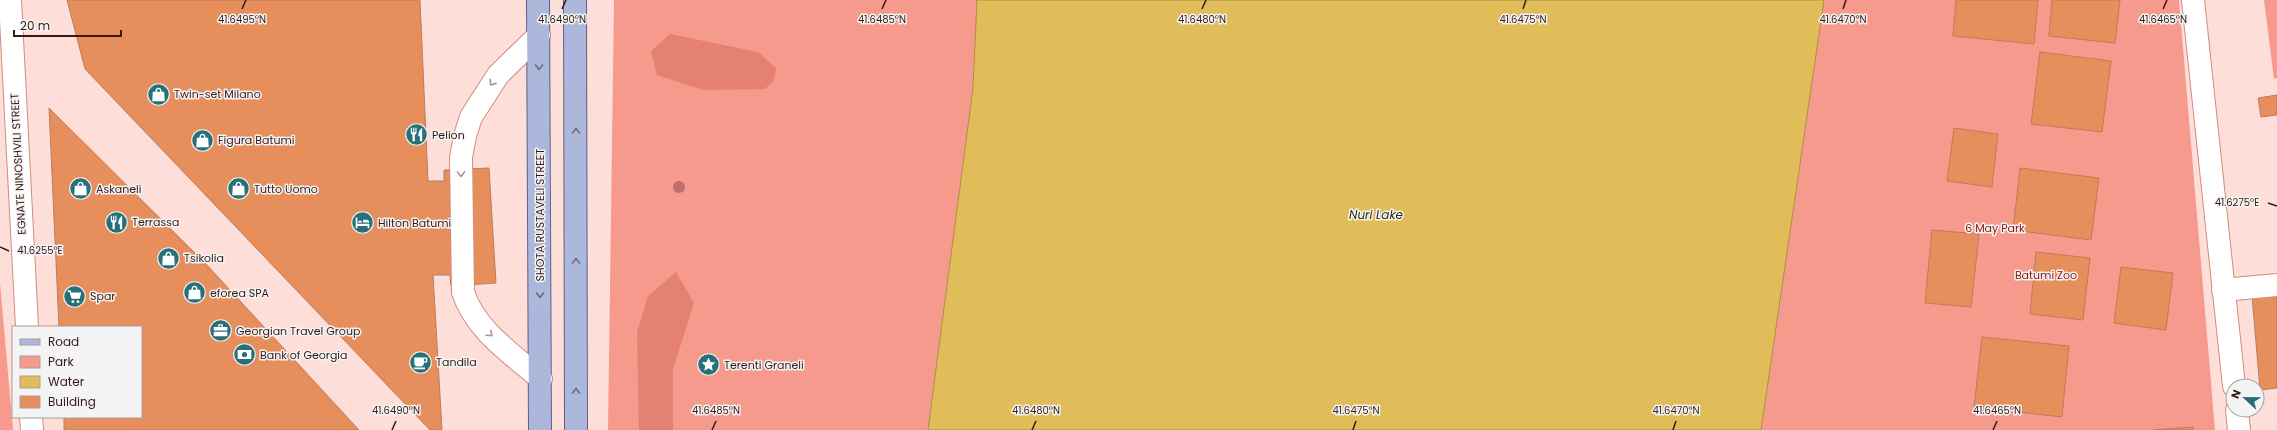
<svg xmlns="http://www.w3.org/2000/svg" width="2277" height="430" viewBox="0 0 2277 430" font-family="Poppins,sans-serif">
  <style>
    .green { fill: #f59a8d }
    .forest { fill: #e58173 }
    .water { fill: #e1bd59; stroke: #ae8c45 }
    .building { fill: #e78e5d; stroke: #bc7d5b }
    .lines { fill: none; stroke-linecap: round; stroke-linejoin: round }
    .minor-casing { stroke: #d38b7f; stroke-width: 24 }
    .major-casing { stroke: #5e6186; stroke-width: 24 }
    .minor { stroke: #fff; stroke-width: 22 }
    .major { stroke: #abb7db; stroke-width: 22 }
    .tree { fill: #bf6e69 }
    .oneway { stroke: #706878 }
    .oneway2 { stroke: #a59896 }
    .ticks { fill: none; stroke: #361a16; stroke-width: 1.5 }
    .labels { text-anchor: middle; stroke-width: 3; stroke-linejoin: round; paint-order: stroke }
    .poi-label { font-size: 11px; fill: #361a16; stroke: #f4f4f4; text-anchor: start }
    .street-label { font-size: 11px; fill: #361a16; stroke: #f4f4f4 }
    .park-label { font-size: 11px; fill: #8c130d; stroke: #f4f4f4 }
    .water-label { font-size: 12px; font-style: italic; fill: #302917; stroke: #f4f4f4 }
    .ticks-label { font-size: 10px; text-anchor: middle; fill: #361a16; stroke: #f4f4f4; stroke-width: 3; stroke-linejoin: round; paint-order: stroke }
  </style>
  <rect width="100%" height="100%" fill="#feded9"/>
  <g class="green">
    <polygon points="614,0 977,0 973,88 928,430 608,430"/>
    <polygon points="1824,0 2179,0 2215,430 1761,430"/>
    <polygon points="2264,0 2277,0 2277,78 2274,79"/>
    <polygon points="0,283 13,430 0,430"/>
  </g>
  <g class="forest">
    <polygon points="670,34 758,52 776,68 774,81 765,89 703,90 657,75 651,51"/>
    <polygon points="676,272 694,303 673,369 673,430 639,430 637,332 648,296"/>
  </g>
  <polygon class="water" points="977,0 1824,0 1761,430 928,430 973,88"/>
  <g class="building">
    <polygon points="67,0 420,0 428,181 444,181 444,170 489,168 496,283 451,286 450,275 433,275 442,430 430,430 85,69"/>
    <polygon points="1956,0 2038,0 2034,44 1953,36"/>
    <polygon points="2052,0 2120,0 2115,43 2049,36"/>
    <polygon points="2040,52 2111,61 2102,132 2031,124"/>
    <polygon points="2277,95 2277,115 2261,117 2258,98"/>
    <polygon points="49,108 206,264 359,430 64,430 64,417 141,417 141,327 59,327"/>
    <polygon points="1954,128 1998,134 1992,187 1947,181"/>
    <polygon points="2020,168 2099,178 2091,240 2013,230"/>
    <polygon points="1932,230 1979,234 1971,307 1925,303"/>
    <polygon points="2036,252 2090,258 2083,320 2030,314"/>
    <polygon points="2121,267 2173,273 2166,330 2114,323"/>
    <polygon points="2277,293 2277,388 2260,390 2252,295"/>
    <polygon points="1982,337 2069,346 2062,417 1974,407"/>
    <polygon points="2193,427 2193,430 2153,430"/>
  </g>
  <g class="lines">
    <defs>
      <g id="minor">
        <polyline points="10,0 27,327"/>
        <polyline points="2193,0 2234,386"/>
        <path d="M539,35L498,75L471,117L465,136L461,157L463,292C475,330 512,354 541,379"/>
        <polyline points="2223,290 2277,285"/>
        <polyline points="2237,410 2239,430"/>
        <polyline points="31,417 32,430"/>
      </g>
      <g id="major">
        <polyline points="538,0 540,430"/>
        <polyline points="575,0 576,430"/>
      </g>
    </defs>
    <use href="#minor" class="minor-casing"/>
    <use href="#major" class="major-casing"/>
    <use href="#minor" class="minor"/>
    <use href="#major" class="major"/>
  </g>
  <circle class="tree" cx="679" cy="187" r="6"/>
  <defs><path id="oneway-chevron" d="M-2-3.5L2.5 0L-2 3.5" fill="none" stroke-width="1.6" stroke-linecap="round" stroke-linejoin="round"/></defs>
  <g class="oneway">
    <use href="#oneway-chevron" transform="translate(539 67) rotate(90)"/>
    <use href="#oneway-chevron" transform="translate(576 131) rotate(-90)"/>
    <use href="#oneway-chevron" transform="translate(576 261) rotate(-90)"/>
    <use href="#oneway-chevron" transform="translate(540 295) rotate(90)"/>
    <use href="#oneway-chevron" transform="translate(576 391) rotate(-90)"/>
  </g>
  <g class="oneway2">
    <use href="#oneway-chevron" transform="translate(492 83) rotate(125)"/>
    <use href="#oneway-chevron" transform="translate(461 174) rotate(89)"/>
    <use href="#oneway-chevron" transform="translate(490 334) rotate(42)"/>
  </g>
  <path class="ticks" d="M242,9L246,0M562,9L566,0M882,9L886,0M1202,9L1206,0M1523,9L1526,0M1843,9L1846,0M2163,9L2167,0M2268,203L2277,206M0,247L9,251M392,430L396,421M712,430L716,421M1032,430L1036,421M1353,430L1356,421M1673,430L1676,421M1993,430L1997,421"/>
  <defs>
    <symbol id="shop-disc" viewBox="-11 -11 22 22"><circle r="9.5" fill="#27707a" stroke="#f4f4f4"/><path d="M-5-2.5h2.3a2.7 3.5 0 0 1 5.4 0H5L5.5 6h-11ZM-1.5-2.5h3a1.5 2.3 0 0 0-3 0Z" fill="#fff"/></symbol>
    <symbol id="restaurant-disc" viewBox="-11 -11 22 22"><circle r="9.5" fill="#27707a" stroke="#f4f4f4"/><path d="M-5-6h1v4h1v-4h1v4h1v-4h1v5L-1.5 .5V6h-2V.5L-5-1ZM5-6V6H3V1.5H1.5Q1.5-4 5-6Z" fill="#fff"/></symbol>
    <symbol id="hotel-disc" viewBox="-11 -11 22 22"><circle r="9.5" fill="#27707a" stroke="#f4f4f4"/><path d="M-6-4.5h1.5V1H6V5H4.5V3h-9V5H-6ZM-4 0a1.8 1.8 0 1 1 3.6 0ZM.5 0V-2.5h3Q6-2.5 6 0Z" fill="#fff"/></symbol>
    <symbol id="supermarket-disc" viewBox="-11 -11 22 22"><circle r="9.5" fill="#27707a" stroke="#f4f4f4"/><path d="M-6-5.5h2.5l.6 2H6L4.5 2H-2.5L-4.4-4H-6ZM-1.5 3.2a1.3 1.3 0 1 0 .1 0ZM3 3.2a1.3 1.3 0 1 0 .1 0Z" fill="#fff"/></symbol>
    <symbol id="office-disc" viewBox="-11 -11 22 22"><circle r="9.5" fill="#27707a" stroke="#f4f4f4"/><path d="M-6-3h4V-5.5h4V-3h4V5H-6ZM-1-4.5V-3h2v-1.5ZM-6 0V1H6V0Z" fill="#fff"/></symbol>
    <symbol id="bank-disc" viewBox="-11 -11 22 22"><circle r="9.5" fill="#27707a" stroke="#f4f4f4"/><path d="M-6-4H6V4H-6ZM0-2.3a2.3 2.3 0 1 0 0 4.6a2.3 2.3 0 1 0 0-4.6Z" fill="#fff"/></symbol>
    <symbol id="cafe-disc" viewBox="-11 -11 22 22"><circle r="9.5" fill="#27707a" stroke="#f4f4f4"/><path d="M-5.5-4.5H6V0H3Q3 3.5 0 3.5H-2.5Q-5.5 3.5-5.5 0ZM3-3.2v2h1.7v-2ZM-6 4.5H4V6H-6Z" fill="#fff"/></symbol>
    <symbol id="sight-disc" viewBox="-11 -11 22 22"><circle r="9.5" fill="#27707a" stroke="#f4f4f4"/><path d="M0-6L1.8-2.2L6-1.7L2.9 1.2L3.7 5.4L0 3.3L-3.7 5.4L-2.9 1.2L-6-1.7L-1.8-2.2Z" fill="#fff"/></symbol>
  </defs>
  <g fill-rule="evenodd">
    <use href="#shop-disc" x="146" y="82" width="25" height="25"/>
    <use href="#restaurant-disc" x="404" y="122" width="25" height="25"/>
    <use href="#shop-disc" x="190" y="128" width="25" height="25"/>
    <use href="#shop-disc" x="68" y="176" width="25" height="25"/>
    <use href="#shop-disc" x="226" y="176" width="25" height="25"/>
    <use href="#restaurant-disc" x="104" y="210" width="25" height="25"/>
    <use href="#hotel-disc" x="350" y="210" width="25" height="25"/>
    <use href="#shop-disc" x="156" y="246" width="25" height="25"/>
    <use href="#shop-disc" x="182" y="280" width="25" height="25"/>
    <use href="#supermarket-disc" x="62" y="284" width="25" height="25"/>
    <use href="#office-disc" x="208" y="318" width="25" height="25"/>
    <use href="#bank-disc" x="232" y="342" width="25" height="25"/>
    <use href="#cafe-disc" x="408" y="350" width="25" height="25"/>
    <use href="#sight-disc" x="696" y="352" width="25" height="25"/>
  </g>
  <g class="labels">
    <g class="poi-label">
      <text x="174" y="98">Twin-set Milano</text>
      <text x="432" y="139">Pelion</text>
      <text x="218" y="144">Figura Batumi</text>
      <text x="96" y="193">Askaneli</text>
      <text x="254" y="193">Tutto Uomo</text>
      <text x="132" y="226">Terrassa</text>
      <text x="378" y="227">Hilton Batumi</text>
      <text x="184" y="262">Tsikolia</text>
      <text x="210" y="297">eforea SPA</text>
      <text x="90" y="300">Spar</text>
      <text x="236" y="335">Georgian Travel Group</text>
      <text x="260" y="359">Bank of Georgia</text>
      <text x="436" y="366">Tandila</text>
      <text x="724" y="369">Terenti Graneli</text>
    </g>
    <g class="street-label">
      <text transform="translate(18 164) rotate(-93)" y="4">EGNATE NINOSHVILI STREET</text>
      <text transform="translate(540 215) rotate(-90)" y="4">SHOTA RUSTAVELI STREET</text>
    </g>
    <g class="park-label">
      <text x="1995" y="232">6 May Park</text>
      <text x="2046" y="279">Batumi Zoo</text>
    </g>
    <g class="water-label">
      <text x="1376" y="219">Nuri Lake</text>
    </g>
  </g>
  <g class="ticks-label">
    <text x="242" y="23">41.6495°N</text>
    <text x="562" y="23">41.6490°N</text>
    <text x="882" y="23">41.6485°N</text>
    <text x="1202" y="23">41.6480°N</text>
    <text x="1523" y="23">41.6475°N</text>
    <text x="1843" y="23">41.6470°N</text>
    <text x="2163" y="23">41.6465°N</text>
    <text x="2237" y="206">41.6275°E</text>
    <text x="40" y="254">41.6255°E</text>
    <text x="396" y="414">41.6490°N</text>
    <text x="716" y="414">41.6485°N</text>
    <text x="1036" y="414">41.6480°N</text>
    <text x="1356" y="414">41.6475°N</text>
    <text x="1676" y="414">41.6470°N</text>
    <text x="1997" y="414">41.6465°N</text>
  </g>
  <rect x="12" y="326" width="130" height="92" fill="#f4f4f4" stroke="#a89d9b"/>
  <rect x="20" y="339" width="20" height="6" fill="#abb7db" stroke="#a89d9b"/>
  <text x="48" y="346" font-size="12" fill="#361a16">Road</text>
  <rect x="20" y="356" width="20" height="12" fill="#f59a8d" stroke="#a89d9b"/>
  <text x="48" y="366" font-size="12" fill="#361a16">Park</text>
  <rect x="20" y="376" width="20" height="12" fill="#e1bd59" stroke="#a89d9b"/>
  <text x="48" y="386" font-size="12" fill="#361a16">Water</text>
  <rect x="20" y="396" width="20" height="12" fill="#e78e5d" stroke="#a89d9b"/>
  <text x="48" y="406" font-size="12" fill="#361a16">Building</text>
  <g transform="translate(2245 398) rotate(292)"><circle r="19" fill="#f4f4f4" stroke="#a89d9b"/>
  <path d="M0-3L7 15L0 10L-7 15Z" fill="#27707a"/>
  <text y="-6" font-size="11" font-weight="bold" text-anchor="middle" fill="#361a16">N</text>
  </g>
  <path d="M14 30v6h107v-6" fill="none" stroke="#361a16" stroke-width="2"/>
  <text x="20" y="30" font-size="12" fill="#361a16" stroke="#f4f4f4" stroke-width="3" paint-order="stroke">20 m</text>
</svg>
